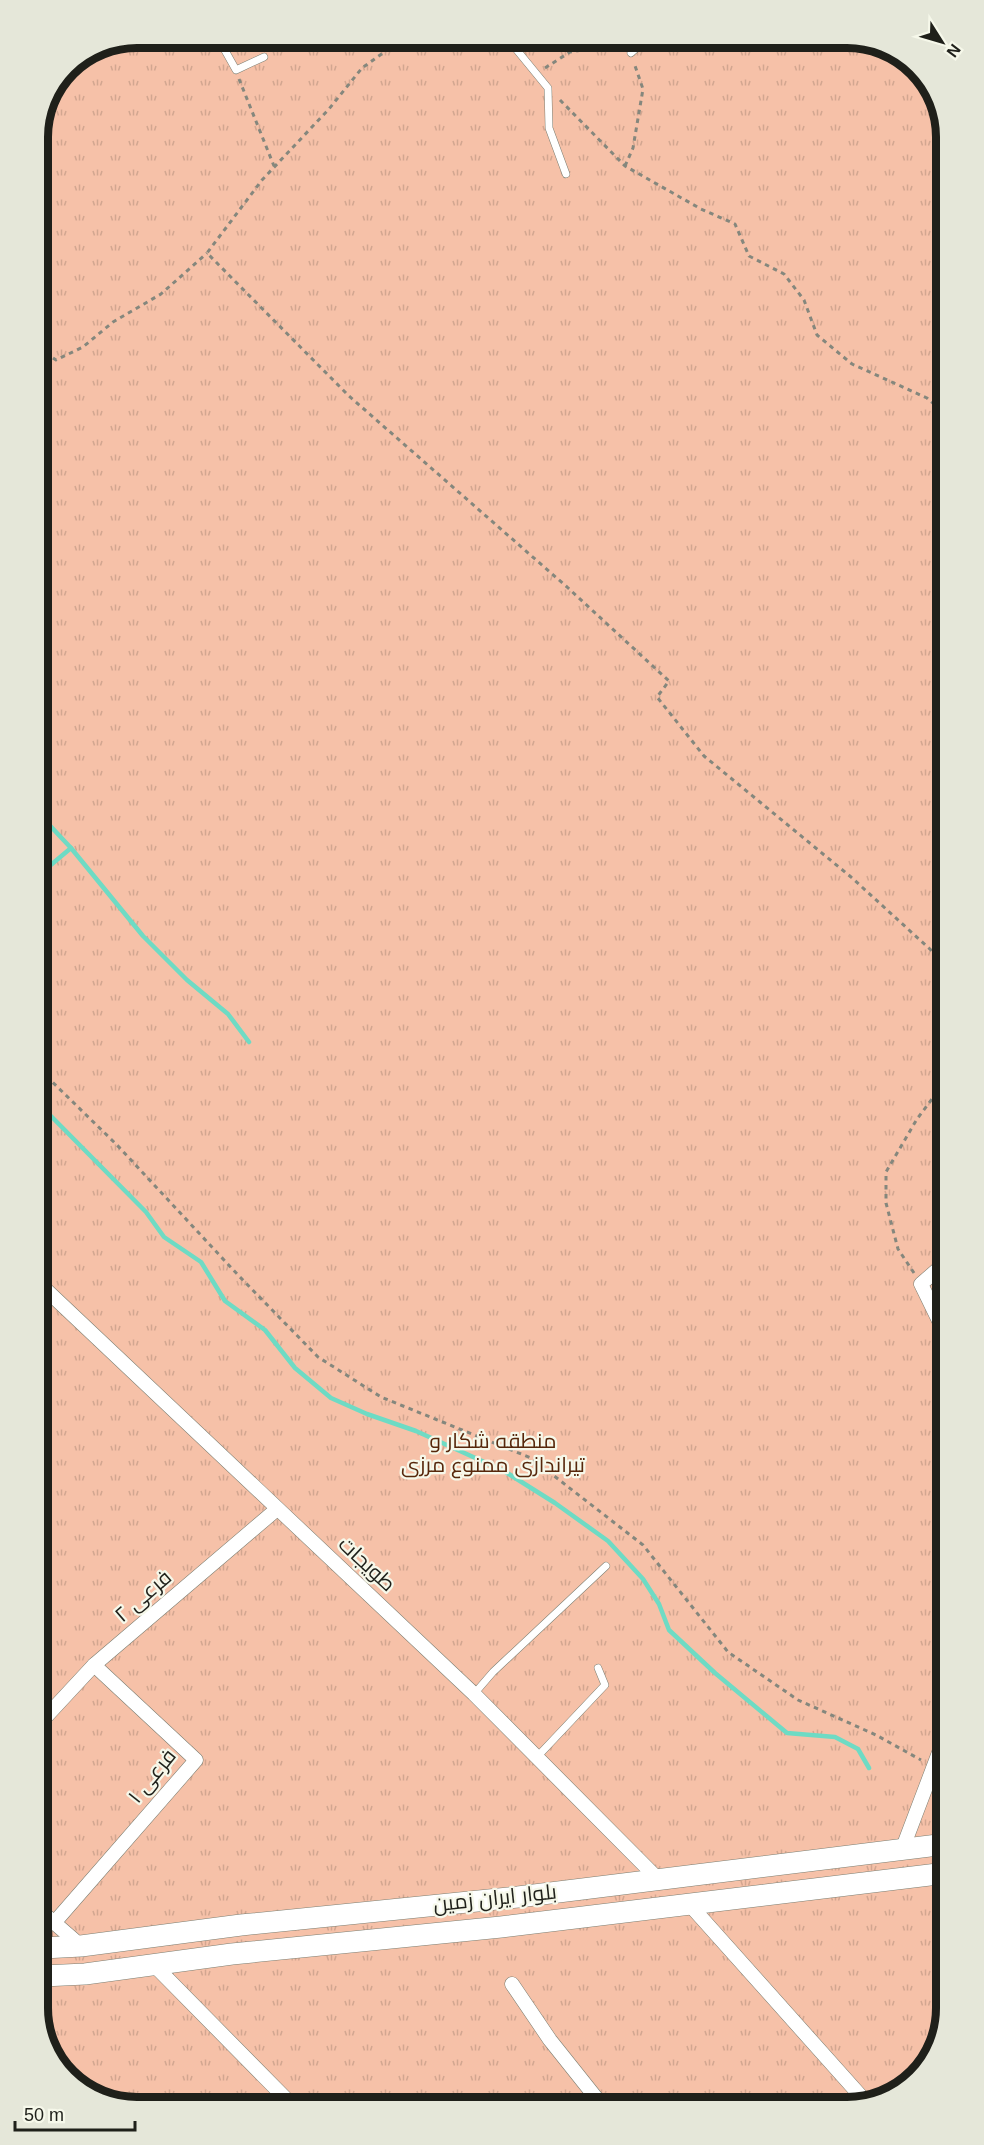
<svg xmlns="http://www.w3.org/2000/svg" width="984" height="2145" viewBox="0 0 984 2145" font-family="Arial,Cairo,sans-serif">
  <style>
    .park { fill: url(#park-tufts) }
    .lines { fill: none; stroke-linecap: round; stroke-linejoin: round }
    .stream { stroke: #6edbc4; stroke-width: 4.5 }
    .building { fill: url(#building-cross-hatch); filter: url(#shadow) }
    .service-casing { stroke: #7c7e71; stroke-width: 8 }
    .minor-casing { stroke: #7c7e71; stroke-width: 15 }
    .primary-casing { stroke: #7c7e71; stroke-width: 22 }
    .path { stroke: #85877d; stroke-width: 3; stroke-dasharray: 4.5 4.5; stroke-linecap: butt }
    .service { stroke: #fff; stroke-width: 7 }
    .minor { stroke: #fff; stroke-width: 14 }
    .primary { stroke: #fff; stroke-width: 21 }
    .labels { text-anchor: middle; stroke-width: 4.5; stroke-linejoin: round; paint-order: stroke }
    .park-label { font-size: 21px; fill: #57270b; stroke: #f6f8ea }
    .street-label { font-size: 21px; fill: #1f201a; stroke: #f6f8ea }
    .rim { fill: none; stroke: #1f201a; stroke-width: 8 }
  </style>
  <defs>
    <pattern id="park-tufts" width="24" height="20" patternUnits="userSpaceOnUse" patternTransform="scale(1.5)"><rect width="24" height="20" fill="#f6c1a8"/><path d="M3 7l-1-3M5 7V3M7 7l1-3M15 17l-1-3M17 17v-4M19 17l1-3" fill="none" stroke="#d2a690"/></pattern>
    <pattern id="building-cross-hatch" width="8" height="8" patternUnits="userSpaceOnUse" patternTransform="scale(1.5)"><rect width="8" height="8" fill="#b1f1b2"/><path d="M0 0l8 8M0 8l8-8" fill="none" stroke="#98ce98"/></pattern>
    <filter id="shadow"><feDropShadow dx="6" dy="4" stdDeviation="1.5" flood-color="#0004"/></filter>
  </defs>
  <rect width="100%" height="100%" fill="#f6f8ea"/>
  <polygon class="park" points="137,38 854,38 908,58 941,105 946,2009 930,2064 879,2102 130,2107 76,2087 43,2040 38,131 67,66"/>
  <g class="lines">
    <g class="stream">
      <polyline points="40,815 71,848"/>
      <polyline points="40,874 71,848 143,936 187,980 228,1014 249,1042"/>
      <polyline points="40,1105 146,1212 164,1237 201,1262 225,1301 265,1330 295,1368 331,1398 367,1414 416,1431 504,1471 555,1503 608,1541 643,1579 659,1604 669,1630 715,1673 787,1733 835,1737 858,1749 869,1768"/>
    </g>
  </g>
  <polygon class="building" points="43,1922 47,1926 52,1936 43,1935"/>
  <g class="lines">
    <defs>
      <g id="service">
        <polyline points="218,38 236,70 264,57"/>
        <polyline points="507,38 548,88 549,128 566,174"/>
        <polyline points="631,53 648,38"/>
        <polyline points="474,1694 493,1672 606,1566"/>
        <polyline points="537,1757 605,1685 598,1668"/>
      </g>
      <g id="minor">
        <polyline points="944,1264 921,1284 942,1327 945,1340"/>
        <polyline points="41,1285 474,1694 658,1879"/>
        <polyline points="42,1721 94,1665 277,1509"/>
        <polyline points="902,1850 946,1734"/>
        <polyline points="690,1905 866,2102"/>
        <polyline points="43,1913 81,1946"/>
        <polyline points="54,1923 196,1760 94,1665"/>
        <polyline points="154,1965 293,2106"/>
        <polyline points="512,1984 550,2040 601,2104"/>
      </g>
      <g id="primary">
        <polyline points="43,1948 81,1946 241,1925 518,1897 946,1844"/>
        <polyline points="43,1976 85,1974 232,1954 501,1927 946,1873"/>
      </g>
    </defs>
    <use href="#service" class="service-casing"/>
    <use href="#minor" class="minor-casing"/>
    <use href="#primary" class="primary-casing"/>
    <g class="path">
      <polyline points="404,38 362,68 329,109 262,180 207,253 349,396 567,587 669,681 657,697 704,756 851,877 944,962"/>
      <polyline points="545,68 570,52 606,46 620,50"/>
      <polyline points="239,79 274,166"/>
      <polyline points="560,100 625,166 701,209 735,224 749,256 784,274 804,300 817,335 852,364 927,398 942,411"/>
      <polyline points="625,166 633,148 643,89 634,63"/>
      <polyline points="38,348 56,360 83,347 113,322 161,294 207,253"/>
      <polyline points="40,1070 117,1145 238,1275 318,1357 381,1397 531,1458 643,1545 728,1652 798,1700 876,1735 921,1760"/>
      <polyline points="914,1273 898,1249 886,1203 886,1172 917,1119 944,1083"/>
    </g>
    <use href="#service" class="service"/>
    <use href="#minor" class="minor"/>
    <use href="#primary" class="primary"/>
  </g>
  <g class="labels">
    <g class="park-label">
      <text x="493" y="1448">منطقه شکار و<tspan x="493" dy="24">تیراندازی ممنوع مرزی</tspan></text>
    </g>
    <g class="street-label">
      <text transform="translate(367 1564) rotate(43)" y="7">طویجات</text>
      <text transform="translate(143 1596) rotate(-41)" y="7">فرعی ۲</text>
      <text transform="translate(152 1776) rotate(-51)" y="7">فرعی ۱</text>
      <text transform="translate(495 1898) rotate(-6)" y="7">بلوار ایران زمین</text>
    </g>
  </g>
  <path d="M0 0H984V2145H0ZM137 48H847A89 89 0 0 1 936 137V2008A89 89 0 0 1 847 2097H137A89 89 0 0 1 48 2008V137A89 89 0 0 1 137 48Z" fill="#e5e7d9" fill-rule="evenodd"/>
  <path class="rim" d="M137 48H847A89 89 0 0 1 936 137V2008A89 89 0 0 1 847 2097H137A89 89 0 0 1 48 2008V137A89 89 0 0 1 137 48Z"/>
  <g transform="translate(942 42) rotate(127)" stroke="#f6f8ea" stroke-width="4.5" paint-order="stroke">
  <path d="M0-4.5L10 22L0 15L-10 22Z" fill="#1f201a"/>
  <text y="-9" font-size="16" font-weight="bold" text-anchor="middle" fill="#1f201a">N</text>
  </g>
  <path d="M15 2121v9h120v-9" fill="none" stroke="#1f201a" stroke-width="3"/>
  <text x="24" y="2121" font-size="18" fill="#1f201a" stroke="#f6f8ea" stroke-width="4.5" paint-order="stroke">50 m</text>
</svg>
